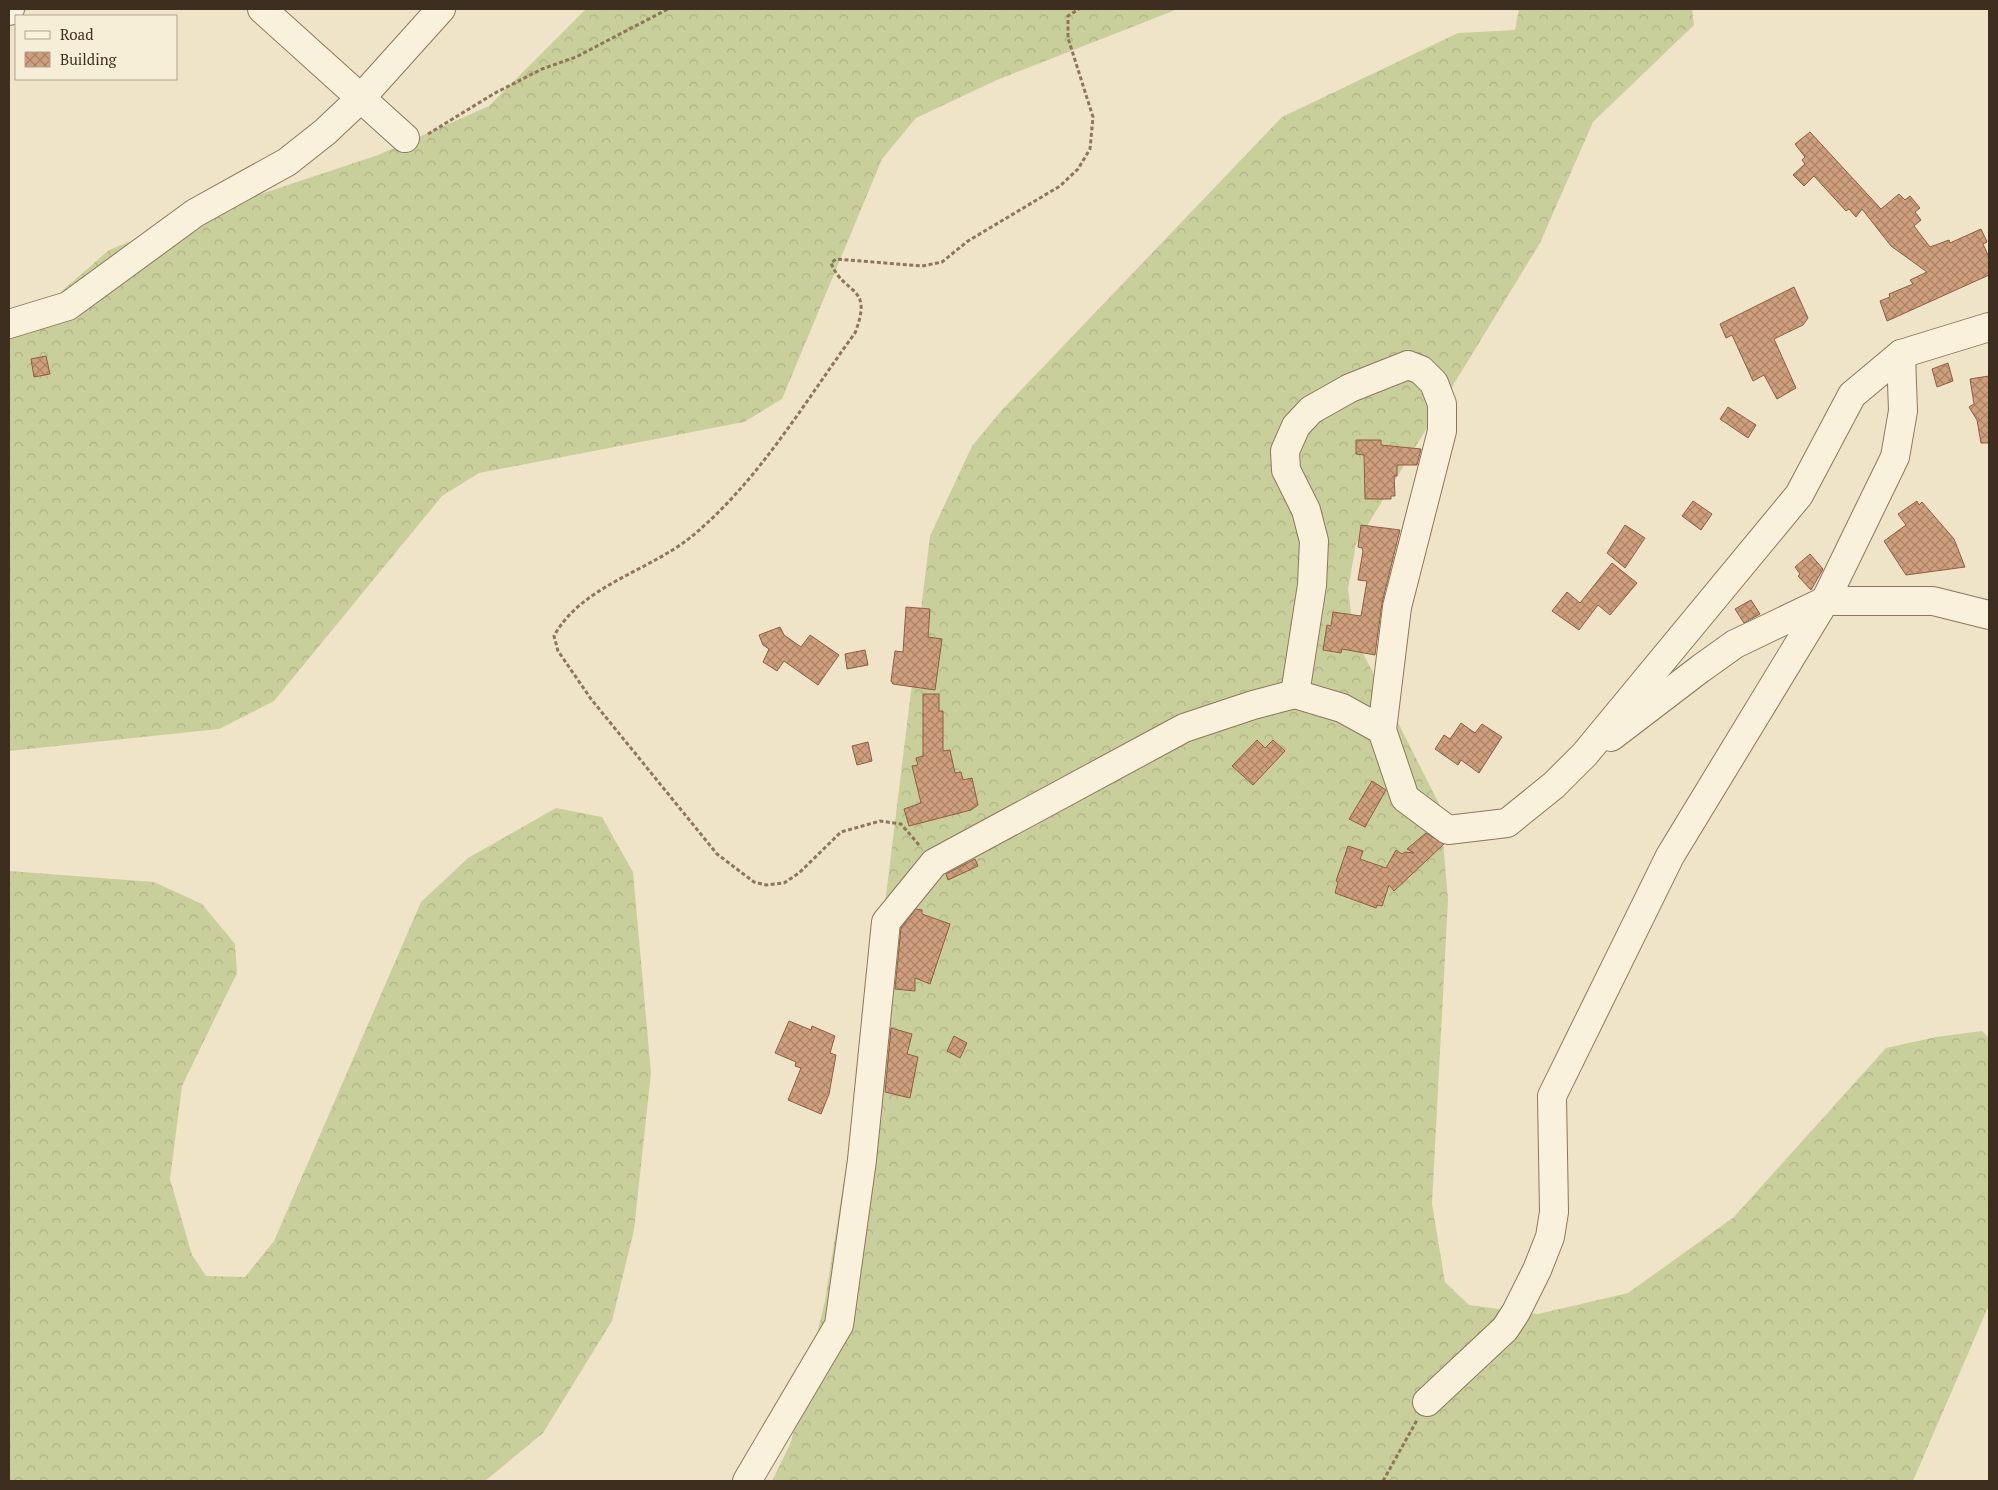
<svg xmlns="http://www.w3.org/2000/svg" width="1998" height="1490" viewBox="0 0 1998 1490" font-family="'PT Serif',serif">
  <style>
    .forest { fill: url(#forest-crowns) }
    .building { fill: url(#building-cross-hatch); stroke: #8d5f41 }
    .lines { fill: none; stroke-linecap: round; stroke-linejoin: round }
    .minor-casing { stroke: #8d765c; stroke-width: 30 }
    .path { stroke: #8d765c; stroke-width: 3; stroke-dasharray: 4 2.5; stroke-linecap: butt }
    .minor { stroke: #faf1dc; stroke-width: 28 }
  </style>
  <defs>
    <pattern id="forest-crowns" width="20" height="18" patternUnits="userSpaceOnUse" patternTransform="scale(1.25)"><rect width="20" height="18" fill="#c9cf9b"/><path d="M2 6a3 3 0 1 1 6 0M12 15a3 3 0 1 1 6 0" fill="none" stroke="#aeb285"/></pattern>
    <pattern id="building-cross-hatch" width="8" height="8" patternUnits="userSpaceOnUse" patternTransform="scale(1.25)"><rect width="8" height="8" fill="#cf9f7d"/><path d="M0 0l8 8M0 8l8-8" fill="none" stroke="#a98266"/></pattern>
  </defs>
  <rect width="100%" height="100%" fill="#f0e4c8"/>
  <g class="forest">
    <polygon points="586,9 1178,9 997,80 916,118 882,159 782,399 744,422 479,473 442,496 274,701 219,729 9,751 9,337 109,250 192,217 378,155 489,106"/>
    <polygon points="1519,9 1692,9 1694,25 1593,122 1540,243 1356,544 1348,589 1354,635 1440,806 1448,900 1432,1204 1445,1282 1469,1305 1538,1314 1628,1293 1734,1217 1886,1048 1936,1037 1982,1031 1989,1038 1989,1305 1913,1481 772,1481 791,1442 825,1301 877,969 930,536 972,446 1002,410 1282,117 1458,33 1515,30"/>
    <polygon points="556,808 602,817 633,872 651,1073 634,1230 612,1321 543,1433 485,1481 9,1481 9,871 154,882 202,904 235,944 237,973 182,1086 170,1179 192,1255 206,1276 245,1277 274,1241 421,902 468,858"/>
  </g>
  <g class="building">
    <polygon points="1810,132 1881,209 1899,194 1905,200 1910,196 1920,208 1915,212 1921,220 1914,226 1930,247 1949,240 1950,243 1981,229 1987,242 1983,244 1989,257 1989,275 1887,321 1880,301 1890,297 1889,294 1913,284 1910,280 1927,272 1891,246 1862,209 1856,217 1849,209 1846,211 1814,176 1804,186 1793,175 1805,164 1802,160 1805,157 1795,144"/>
    <polygon points="1794,287 1808,318 1803,325 1774,339 1796,388 1777,399 1764,375 1753,381 1732,335 1726,338 1720,324"/>
    <polygon points="46,356 50,374 34,377 31,359"/>
    <polygon points="1948,363 1953,381 1937,387 1932,369"/>
    <polygon points="1989,376 1989,443 1981,443 1977,420 1969,407 1974,404 1970,379"/>
    <polygon points="1728,407 1756,425 1748,438 1720,419"/>
    <polygon points="1356,440 1381,440 1381,445 1421,449 1417,465 1397,465 1397,476 1394,476 1395,496 1391,496 1391,499 1365,499 1364,455 1356,454"/>
    <polygon points="1693,501 1712,514 1701,530 1682,516"/>
    <polygon points="1917,501 1919,505 1922,502 1954,539 1965,567 1906,575 1884,541 1906,525 1898,514"/>
    <polygon points="1361,525 1400,530 1382,603 1375,655 1342,649 1341,653 1323,650 1327,625 1331,626 1333,612 1361,616 1367,581 1358,580 1363,551 1362,548 1358,547"/>
    <polygon points="1625,525 1645,538 1625,568 1607,553"/>
    <polygon points="1810,554 1823,569 1811,590 1798,576 1800,574 1795,567"/>
    <polygon points="1612,563 1637,583 1610,615 1598,605 1579,630 1552,611 1567,592 1580,603"/>
    <polygon points="1751,600 1760,614 1744,623 1735,609"/>
    <polygon points="906,607 930,609 928,637 942,639 935,690 893,684 891,681 895,651 903,652"/>
    <polygon points="780,627 784,635 801,647 810,635 839,655 818,685 784,661 777,671 763,662 769,649 763,645 759,635"/>
    <polygon points="865,650 868,665 847,669 845,654"/>
    <polygon points="923,694 939,694 939,711 943,711 943,751 950,750 955,773 961,772 963,780 972,778 978,805 971,810 909,826 904,809 921,803 912,766 918,765 916,758 923,756"/>
    <polygon points="1461,723 1475,733 1482,724 1502,737 1479,773 1461,760 1458,765 1435,749 1444,735 1450,739"/>
    <polygon points="1257,740 1265,748 1273,740 1285,751 1253,785 1232,766"/>
    <polygon points="868,742 872,761 857,765 852,746"/>
    <polygon points="1372,781 1386,790 1365,827 1349,819"/>
    <polygon points="1426,833 1444,844 1394,891 1389,885 1382,906 1377,905 1376,908 1335,893 1338,882 1336,881 1348,846 1363,851 1360,859 1386,868 1396,850 1402,854 1405,852 1414,853 1407,849"/>
    <polygon points="975,859 978,866 948,880 946,874"/>
    <polygon points="916,909 922,910 922,914 950,924 930,984 915,978 915,991 895,989 901,928"/>
    <polygon points="789,1021 811,1030 812,1026 835,1036 830,1053 836,1055 829,1094 821,1114 788,1100 801,1068 795,1066 796,1062 775,1053"/>
    <polygon points="891,1028 912,1034 907,1054 918,1057 910,1098 885,1092"/>
    <polygon points="954,1036 967,1043 960,1058 947,1051"/>
  </g>
  <g class="lines">
    <defs>
      <g id="minor">
        <polyline points="262,9 405,138"/>
        <polyline points="9,11 10,9"/>
        <polyline points="9,324 68,306 195,213 287,162 325,132 360,99 441,9"/>
        <polyline points="1295,694 1312,585 1314,541 1306,510 1286,470 1285,451 1296,426 1311,410 1350,388 1408,365 1421,370 1434,383 1442,404 1442,431 1397,607 1382,730"/>
        <polyline points="1611,737 1700,669 1735,644 1825,601 1933,601 1989,615"/>
        <polyline points="1427,1402 1505,1329 1516,1312 1537,1270 1550,1237 1554,1212 1552,1096 1670,856 1825,601 1895,457 1903,411 1901,354"/>
        <polyline points="747,1481 839,1325 862,1160 886,922 934,863 1184,728 1253,705 1295,694 1342,708 1382,730 1405,798 1448,830 1507,823 1554,785 1585,754 1799,495 1852,395 1901,354 1989,327"/>
      </g>
    </defs>
    <use href="#minor" class="minor-casing"/>
    <g class="path">
      <polyline points="428,134 495,93 542,69 576,57 668,9"/>
      <path d="M919,845L901,824L880,821L841,832L799,873L784,883L766,885L754,882L717,854L591,699L558,651L554,636C581,586 649,571 691,537C758,482 804,403 855,333C874,284 844,296 831,263L836,259L922,266L942,262L968,241L1060,186L1078,169L1090,149L1093,117L1068,38V16L1079,9"/>
      <polyline points="1383,1481 1417,1420"/>
    </g>
    <use href="#minor" class="minor"/>
  </g>
  <rect width="1998" height="1490" fill="none" stroke="#3d2e20" stroke-width="20"/>
  <rect x="15" y="15" width="162" height="65" fill="#f7eed8" stroke="#ada18e"/>
  <rect x="25" y="31" width="25" height="8" fill="#faf1dc" stroke="#ada18e"/>
  <text x="60" y="40" font-size="15" fill="#3d2e20">Road</text>
  <rect x="25" y="52" width="25" height="15" fill="url(#building-cross-hatch)" stroke="#ada18e"/>
  <text x="60" y="65" font-size="15" fill="#3d2e20">Building</text>
</svg>
